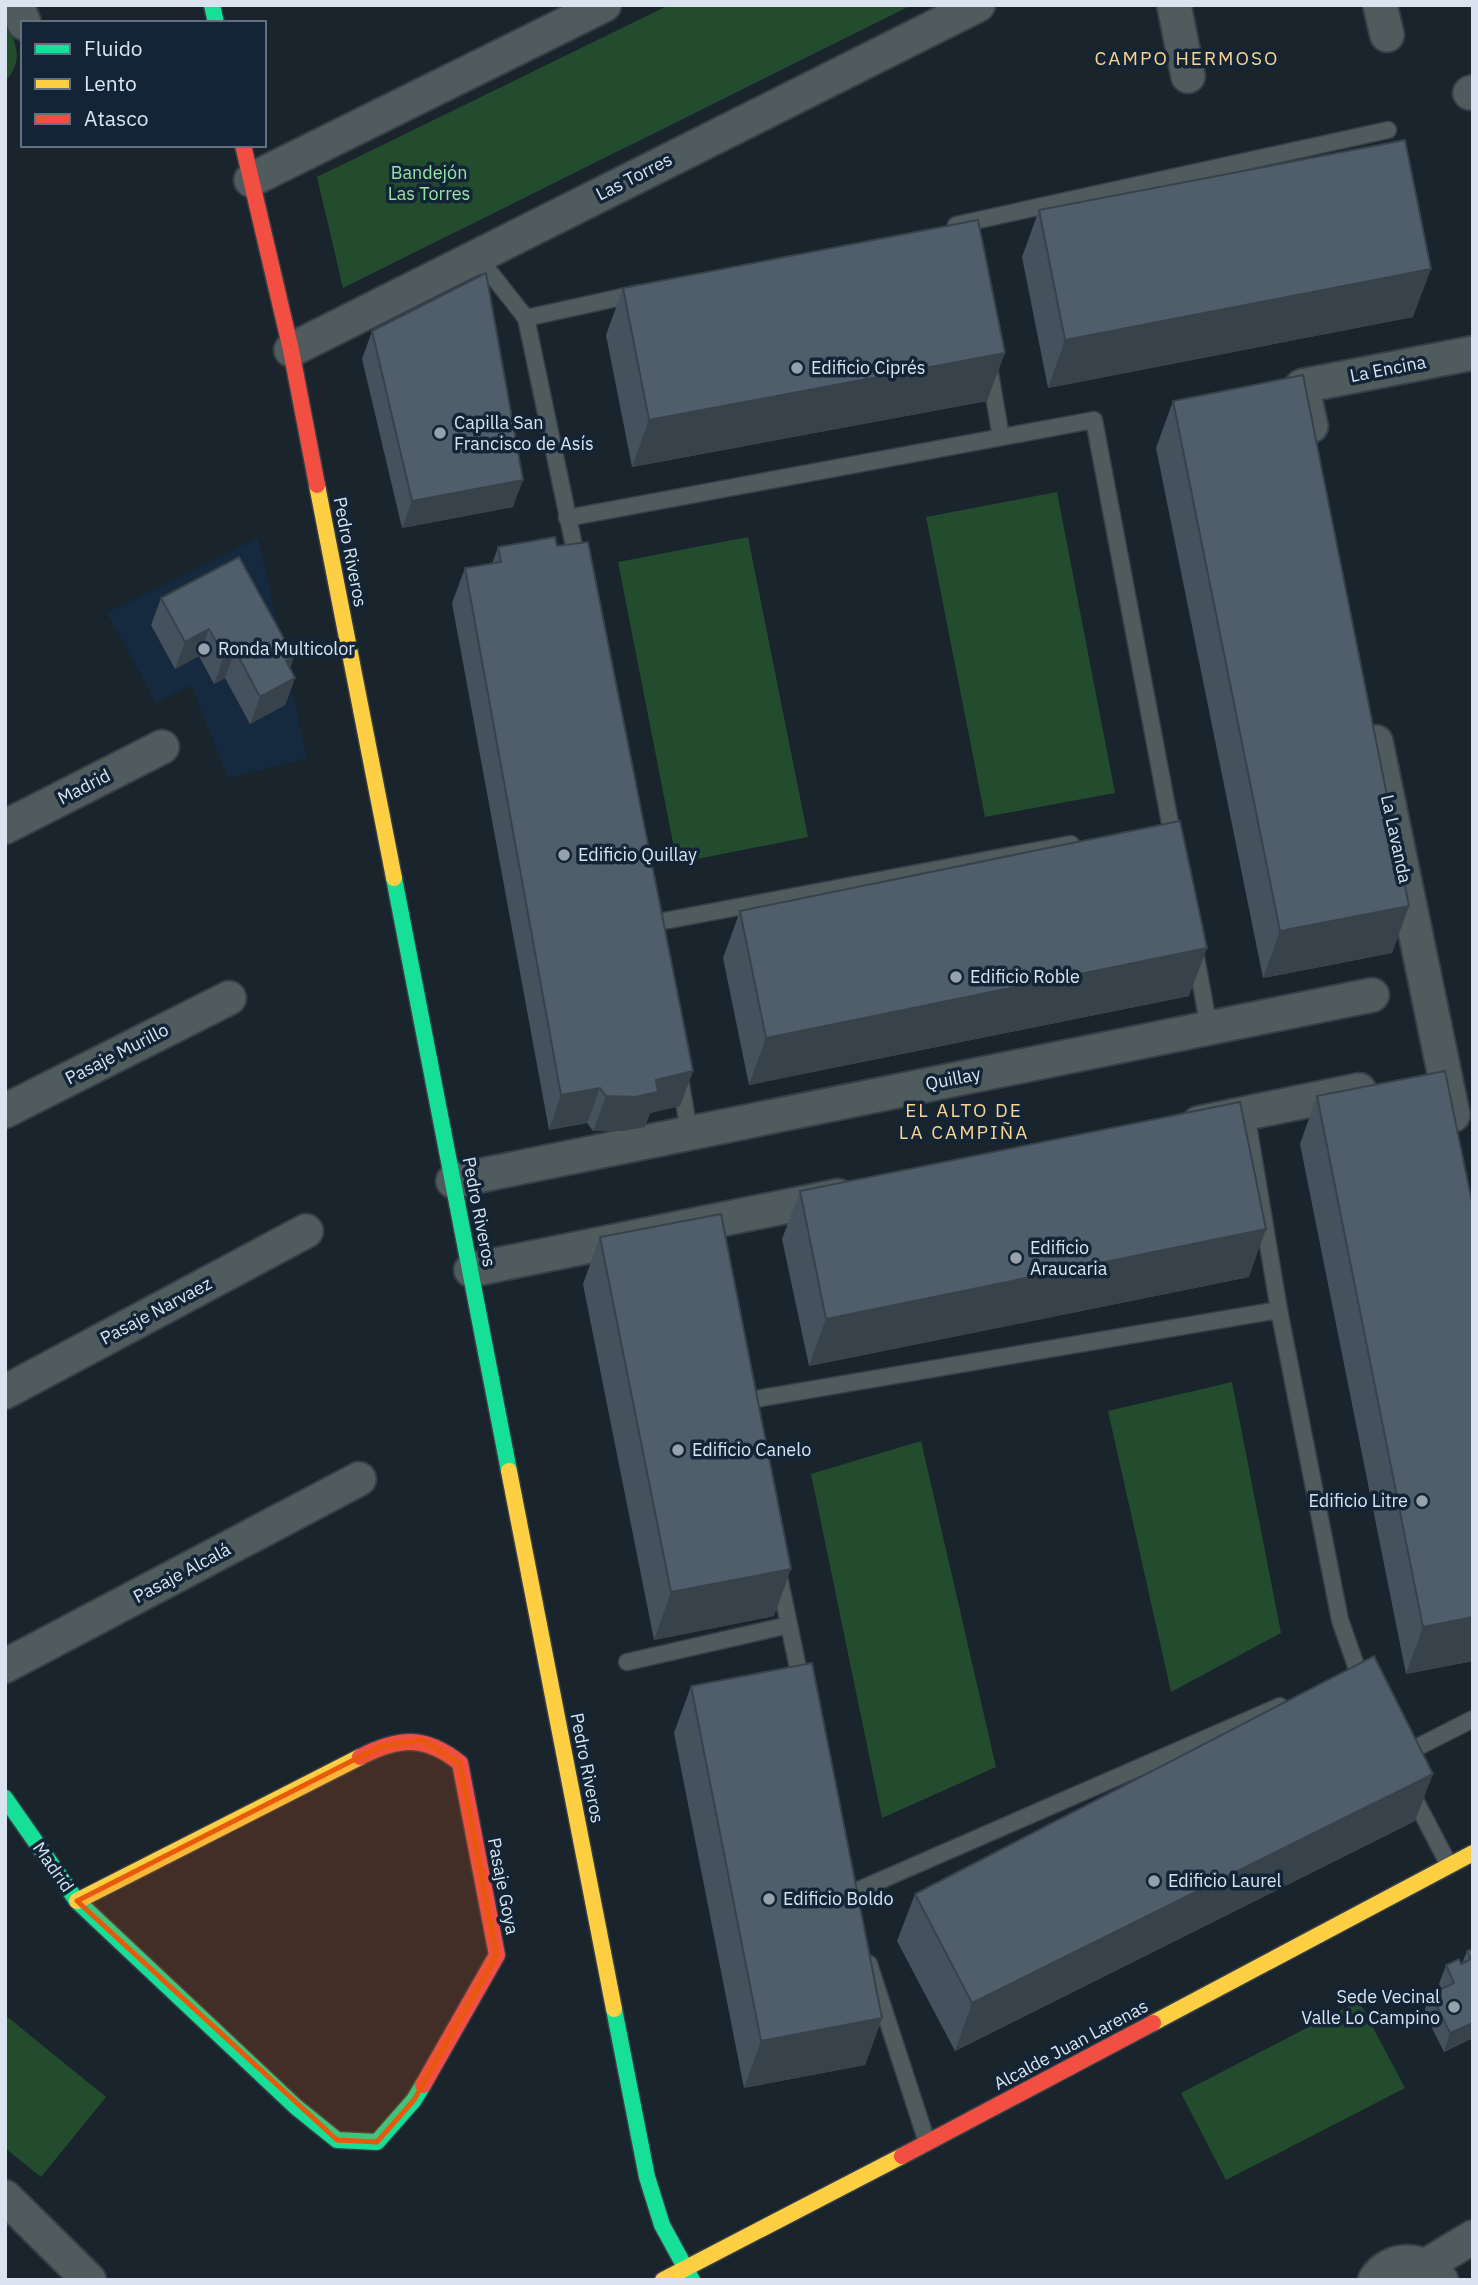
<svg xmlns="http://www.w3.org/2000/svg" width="1478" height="2285" viewBox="0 0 1478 2285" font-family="'IBM Plex Sans',sans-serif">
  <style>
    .built { fill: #152a3f }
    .green { fill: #224c2d }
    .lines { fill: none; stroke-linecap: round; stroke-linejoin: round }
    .lane-casing { stroke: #363f47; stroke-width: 19 }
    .street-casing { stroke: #363f47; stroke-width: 37 }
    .fast-casing { stroke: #363f47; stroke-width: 19 }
    .slow-casing { stroke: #363f47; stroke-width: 19 }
    .jam-casing { stroke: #363f47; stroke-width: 19 }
    .lane { stroke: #505b5d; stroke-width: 16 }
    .street { stroke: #505b5d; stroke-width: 33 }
    .fast { stroke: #16e098; stroke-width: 16 }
    .slow { stroke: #ffcf43; stroke-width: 16 }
    .jam { stroke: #f24e42; stroke-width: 16 }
    .wall { fill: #45515c }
    .shaded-wall { fill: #38424b }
    .building { fill: #505e6b; stroke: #38424b; stroke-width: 2 }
    .marked { fill: #e8590c; fill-opacity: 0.2; stroke: #e8590c; stroke-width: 5; stroke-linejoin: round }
    .poi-dot { fill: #96a1ac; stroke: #122435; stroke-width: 2.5 }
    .labels { text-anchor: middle; stroke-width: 7; stroke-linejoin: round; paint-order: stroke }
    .park-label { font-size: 18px; fill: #96e4a2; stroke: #122435 }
    .street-label { font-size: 18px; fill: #d9e4f0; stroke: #122435 }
    .poi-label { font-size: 18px; fill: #d9e4f0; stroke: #122435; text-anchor: start }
    .neighbourhood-label { font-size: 19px; letter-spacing: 2px; fill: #fcd48c; stroke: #122435 }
  </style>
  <rect width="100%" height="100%" fill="#1a242d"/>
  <polygon class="built" points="258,538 307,758 228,778 191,685 156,703 107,613"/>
  <g class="green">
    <polygon points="669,5 912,5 343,288 317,177"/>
    <path d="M5,20C16,45 25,59 5,82Z"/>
    <polygon points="1057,492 1115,793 985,817 926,517"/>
    <polygon points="748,537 808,837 677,863 618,562"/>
    <polygon points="1232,1382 1281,1633 1171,1692 1108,1411"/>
    <polygon points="921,1441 996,1767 882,1818 811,1474"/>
    <polygon points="1359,2001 1405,2088 1226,2180 1181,2093"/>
    <polygon points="5,2015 106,2097 41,2177 5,2148"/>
  </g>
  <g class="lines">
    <defs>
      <g id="lane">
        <polyline points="956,225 1388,130"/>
        <polyline points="477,256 526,318 640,293"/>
        <polyline points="526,318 578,565"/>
        <polyline points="989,367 1001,437"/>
        <polyline points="567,518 1094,420 1174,844"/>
        <polyline points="653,923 1071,844"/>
        <polyline points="1195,952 1209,1028"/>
        <polyline points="680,1078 689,1132"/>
        <polyline points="1246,1113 1279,1310"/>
        <polyline points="744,1401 1279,1310 1340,1620 1363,1686"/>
        <polyline points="778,1572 802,1687"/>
        <polyline points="627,1662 789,1625"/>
        <polyline points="1400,1756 1473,1719"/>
        <polyline points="1411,1792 1449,1865"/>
        <polyline points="845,1887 847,1895 1280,1706"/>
        <polyline points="869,1964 927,2142"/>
      </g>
      <g id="street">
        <polyline points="17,5 24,23"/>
        <polyline points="1174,5 1188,76"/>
        <polyline points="1380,5 1387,35"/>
        <polyline points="1470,93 1473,92"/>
        <polyline points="251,180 604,5"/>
        <polyline points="291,350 978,5"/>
        <polyline points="1311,426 1302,386 1473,353"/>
        <polyline points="1376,742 1453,1115"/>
        <polyline points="5,827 162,747"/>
        <polyline points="5,1111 229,998"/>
        <polyline points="1199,1123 1359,1090"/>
        <polyline points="453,1181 1372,995"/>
        <polyline points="471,1270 838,1196"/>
        <polyline points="5,1392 306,1231"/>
        <polyline points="5,1666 359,1479"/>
        <polyline points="5,2197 89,2280"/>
        <polyline points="1425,2266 1473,2237"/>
        <path d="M1375,2280C1391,2255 1424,2257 1441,2280"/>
      </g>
      <g id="fast">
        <polyline points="212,5 216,23"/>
        <polyline points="394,878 509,1471"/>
        <polyline points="5,1798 77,1901 296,2107 337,2140 377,2142 414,2100 423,2085"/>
        <polyline points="614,2009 647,2177 662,2225 692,2280"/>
      </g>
      <g id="slow">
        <polyline points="317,485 394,878"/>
        <polyline points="509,1471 614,2009"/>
        <polyline points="77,1901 360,1757"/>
        <polyline points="1153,2023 1473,1853"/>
        <polyline points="663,2280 902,2156"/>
      </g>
      <g id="jam">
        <polyline points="243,145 291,350 317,485"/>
        <path d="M360,1757C399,1737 425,1735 460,1763L497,1955L423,2085"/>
        <polyline points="902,2156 1153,2023"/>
      </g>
    </defs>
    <use href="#lane" class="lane-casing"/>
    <use href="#street" class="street-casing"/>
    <use href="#fast" class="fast-casing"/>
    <use href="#slow" class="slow-casing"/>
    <use href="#jam" class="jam-casing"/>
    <use href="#lane" class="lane"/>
    <use href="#street" class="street"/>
    <use href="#fast" class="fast"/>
    <use href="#slow" class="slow"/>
    <use href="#jam" class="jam"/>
  </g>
  <g class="wall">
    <polygon points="1039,210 1413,317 1048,388 1022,257"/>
    <polygon points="623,288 987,401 632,467 606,335"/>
    <polygon points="372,331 513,507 402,528 362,359"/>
    <polygon points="1173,401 1409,906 1392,953 1263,978 1156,448"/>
    <polygon points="557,546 693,1071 680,1106 650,1113 645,1127 622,1131 593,1131 587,1123 549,1130 452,603 465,568 492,564 498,547"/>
    <polygon points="161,598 294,657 290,668 295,678 285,705 250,724 225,678 214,684 199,656 175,669 151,625"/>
    <polygon points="740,911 1189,996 749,1085 723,958"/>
    <polygon points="1317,1096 1473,1661 1406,1674 1300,1144"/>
    <polygon points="800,1191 1249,1277 809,1366 782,1239"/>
    <polygon points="600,1237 774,1616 654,1640 583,1284"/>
    <polygon points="691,1686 882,2018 865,2065 744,2088 674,1733"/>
    <polygon points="1415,1821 955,2051 897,1941 915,1894"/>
    <polygon points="1473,1949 1473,2038 1444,2052 1424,2012 1431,1994 1441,1989 1439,1984 1446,1965 1462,1963 1467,1951"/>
  </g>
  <g class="shaded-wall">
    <polygon points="1431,269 1413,317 1048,388 1065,340"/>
    <polygon points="1005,353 987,401 632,467 649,420"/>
    <polygon points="523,480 513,507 402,528 412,501"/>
    <polygon points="209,629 199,656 175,669 185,642"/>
    <polygon points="235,650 225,678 214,684 224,656"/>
    <polygon points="294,657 284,684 295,678 285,705 250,724 260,697 286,661"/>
    <polygon points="1409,906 1392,953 1263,978 1280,931"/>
    <polygon points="1207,948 1189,996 749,1085 766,1038"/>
    <polygon points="693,1071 680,1106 650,1113 645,1127 622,1131 593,1131 606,1096 656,1080"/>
    <polygon points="600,1088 587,1123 549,1130 561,1095"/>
    <polygon points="1266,1229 1249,1277 809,1366 826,1319"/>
    <polygon points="791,1569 774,1616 654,1640 671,1592"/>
    <polygon points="1473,1617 1473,1661 1406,1674 1423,1627"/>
    <polygon points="1433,1774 1415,1821 955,2051 972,2003"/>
    <polygon points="882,2018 865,2065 744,2088 761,2041"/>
    <polygon points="1473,2023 1473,2038 1444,2052 1450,2033"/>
  </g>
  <g class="building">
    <polygon points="1405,140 1431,269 1065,340 1039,210"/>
    <polygon points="978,220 1005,353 649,420 623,288"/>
    <polygon points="486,273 523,480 412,501 372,331"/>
    <polygon points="1303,375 1409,906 1280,931 1173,401"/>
    <polygon points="555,537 557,546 588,542 693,1071 656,1080 658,1092 635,1097 606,1096 600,1088 561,1095 465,568 501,562 498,547"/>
    <polygon points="239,557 294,657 286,661 295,678 260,697 235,650 224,656 209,629 185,642 161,598"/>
    <polygon points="1180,821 1207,948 766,1038 740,911"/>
    <polygon points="1445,1071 1473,1207 1473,1617 1423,1627 1317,1096"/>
    <polygon points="1240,1102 1266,1229 826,1319 800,1191"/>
    <polygon points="721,1214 791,1569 671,1592 600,1237"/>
    <polygon points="1374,1656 1433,1774 972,2003 915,1894"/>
    <polygon points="812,1663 882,2018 761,2041 691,1686"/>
    <polygon points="1473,1949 1473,2023 1450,2033 1431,1994 1454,1983 1446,1965 1459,1959 1461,1964 1471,1959 1467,1951"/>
  </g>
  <path class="marked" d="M423,1740L460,1763L497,1955L414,2100L377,2142L337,2140L77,1901L381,1746Z"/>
  <g class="poi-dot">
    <circle cx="797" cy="368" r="7"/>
    <circle cx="440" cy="433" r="7"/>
    <circle cx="204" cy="649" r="7"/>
    <circle cx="564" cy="855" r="7"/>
    <circle cx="956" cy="977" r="7"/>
    <circle cx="1016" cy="1258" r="7"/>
    <circle cx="678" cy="1450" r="7"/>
    <circle cx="1422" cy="1501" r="7"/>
    <circle cx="1154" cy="1881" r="7"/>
    <circle cx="769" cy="1899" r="7"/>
    <circle cx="1454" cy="2007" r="7"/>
  </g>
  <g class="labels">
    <g class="park-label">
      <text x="429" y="179">Bandejón<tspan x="429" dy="21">Las Torres</tspan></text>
    </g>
    <g class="street-label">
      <text transform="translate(634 177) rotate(-27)" y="6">Las Torres</text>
      <text transform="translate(1388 369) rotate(-11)" y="6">La Encina</text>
      <text transform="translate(350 552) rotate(79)" y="6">Pedro Riveros</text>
      <text transform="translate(84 787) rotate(-27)" y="6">Madrid</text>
      <text transform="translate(1396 839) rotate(78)" y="6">La Lavanda</text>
      <text transform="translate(117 1054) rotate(-27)" y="6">Pasaje Murillo</text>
      <text transform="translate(953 1079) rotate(-11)" y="6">Quillay</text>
      <text transform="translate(479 1212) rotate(79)" y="6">Pedro Riveros</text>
      <text transform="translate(156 1311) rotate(-28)" y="6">Pasaje Narvaez</text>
      <text transform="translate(182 1573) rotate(-28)" y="6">Pasaje Alcalá</text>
      <text transform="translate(587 1768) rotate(79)" y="6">Pedro Riveros</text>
      <text transform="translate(53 1867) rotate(55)" y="6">Madrid</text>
      <text transform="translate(503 1886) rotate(79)" y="6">Pasaje Goya</text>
      <text transform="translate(1071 2045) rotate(-28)" y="6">Alcalde Juan Larenas</text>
    </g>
    <g class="poi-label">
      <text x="811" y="374">Edificio Ciprés</text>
      <text x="454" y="429">Capilla San<tspan x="454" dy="21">Francisco de Asís</tspan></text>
      <text x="218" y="655">Ronda Multicolor</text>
      <text x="578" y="861">Edificio Quillay</text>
      <text x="970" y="983">Edificio Roble</text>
      <text x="1030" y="1254">Edificio<tspan x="1030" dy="21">Araucaria</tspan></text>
      <text x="692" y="1456">Edificio Canelo</text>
      <text x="1408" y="1507" text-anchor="end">Edificio Litre</text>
      <text x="1168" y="1887">Edificio Laurel</text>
      <text x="783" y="1905">Edificio Boldo</text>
      <text x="1440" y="2003" text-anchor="end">Sede Vecinal<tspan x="1440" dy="21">Valle Lo Campino</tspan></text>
    </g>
    <g class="neighbourhood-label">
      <text x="1187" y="65">CAMPO HERMOSO</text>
      <text x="964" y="1117">EL ALTO DE<tspan x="964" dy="22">LA CAMPIÑA</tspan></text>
    </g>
  </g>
  <rect width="1478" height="2285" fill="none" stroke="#d9e4f0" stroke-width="14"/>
  <rect x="21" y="21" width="245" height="126" fill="#122435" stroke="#627180" stroke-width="2"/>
  <rect x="35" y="44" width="35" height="10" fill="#16e098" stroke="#627180" stroke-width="2"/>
  <text x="84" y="56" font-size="21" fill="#d9e4f0">Fluido</text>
  <rect x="35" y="79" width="35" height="10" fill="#ffcf43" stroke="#627180" stroke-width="2"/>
  <text x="84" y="91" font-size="21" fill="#d9e4f0">Lento</text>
  <rect x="35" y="114" width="35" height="10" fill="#f24e42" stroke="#627180" stroke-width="2"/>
  <text x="84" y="126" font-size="21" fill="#d9e4f0">Atasco</text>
</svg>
